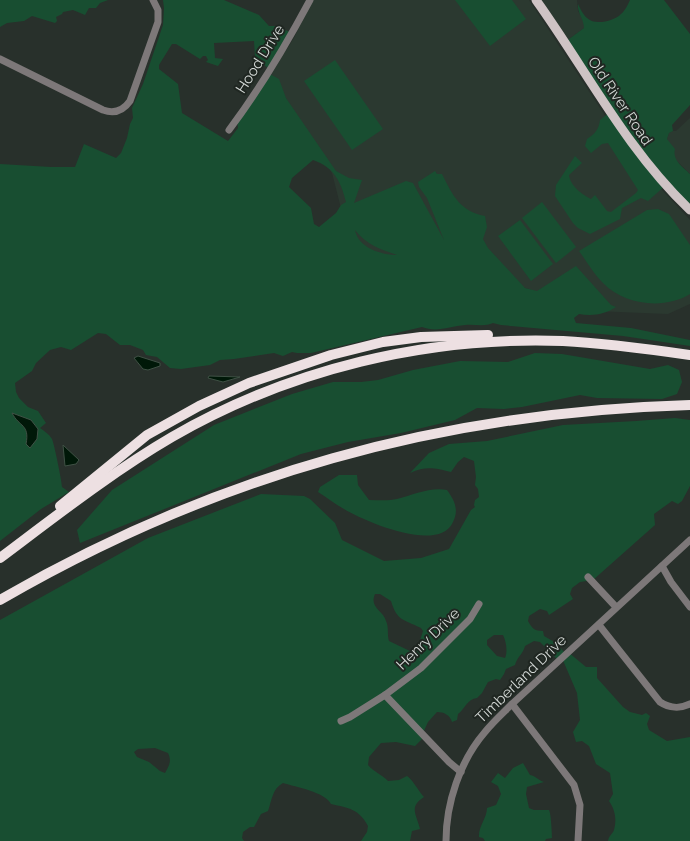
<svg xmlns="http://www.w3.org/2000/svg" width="690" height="841" viewBox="0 0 690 841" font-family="Raleway,sans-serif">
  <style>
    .built { fill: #2b3930 }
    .green { fill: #184e31; fill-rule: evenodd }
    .water { fill: #001808; stroke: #3f5145 }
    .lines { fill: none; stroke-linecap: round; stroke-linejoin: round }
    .minor { stroke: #7d7879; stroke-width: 7 }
    .major { stroke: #cec3c4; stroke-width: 9 }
    .highway { stroke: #ede0e2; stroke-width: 10 }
    .labels { text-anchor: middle; stroke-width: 4; stroke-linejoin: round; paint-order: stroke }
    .street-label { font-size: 15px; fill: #d2d7d4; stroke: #1f2621 }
  </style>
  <rect width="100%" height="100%" fill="#28302b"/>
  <g class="built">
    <polygon points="313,0 529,0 619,137 648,175 690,220 690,304 668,314 596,311 431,257 384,259 357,242 344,220 332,173 271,74 294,38"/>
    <polygon points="536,0 577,0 578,11 584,21 584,28 565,42"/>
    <polygon points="690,118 690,174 675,159 667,139 669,133 673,131 676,131"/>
  </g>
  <g class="green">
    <polygon points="0,0 108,0 100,3 96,8 89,8 85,15 73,10 63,12 62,14 56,17 57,21 55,23 32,16 24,21 7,23 0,27"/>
    <path d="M163,0H224L259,15L269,26H279L291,33L269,69L255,57L254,41L214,43L215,58L223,59L218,66L206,62L208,60L206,56H203L200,59L176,44H172L159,65V69L178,84L182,113L228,141L238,128L237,117L268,73L279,79L286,98L336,171L349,178L362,180L354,203L406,181L413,183L444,240L427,198L419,187L418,182L435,171L437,174H442C453,196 460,211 485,216L487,227L483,239L488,248L525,288L537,291L576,266L611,305L616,307C604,315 592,316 579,314L574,318L576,323L631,328L690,340V346L623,336L501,325L493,323C485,327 474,324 465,325C450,326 437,333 422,327L311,353H297L292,352L283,356L274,353L234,359L220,360L210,365L181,369L170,368L157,357L146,355L143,350L130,345H120L106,334L98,333L71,350L61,347L50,350L36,363L32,371L15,383L16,392L19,398L28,407L38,411L46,423L40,428C44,431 49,434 52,439C54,443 62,482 62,487L69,492L41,509L0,541V164L51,167H75L84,144L116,158L121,153L127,138L130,124L133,118L132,108L143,84L163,25L164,8ZM313,160C334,167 341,182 346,202L341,205L336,213L319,227L314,224L311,208L289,187L292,178ZM355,230C367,245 380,249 397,255C382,255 358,248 355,230Z"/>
    <polygon points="455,0 512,0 526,19 490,46"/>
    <path d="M630,0H664L690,34V105L672,125L673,131L669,133L667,139L675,149C672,160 683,167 690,174V208L666,185L648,201L641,198L622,208L620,219L590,234L578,228L573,223L555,196L556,185L575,156L582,163L569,175C570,186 583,195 591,199L595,195L607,211L611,212L636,193L638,190L608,143L602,144L591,153L585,146L587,139C595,134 599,129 600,120L610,112L565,42L584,28C584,19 577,13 578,4C580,8 583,15 587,18C595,26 614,21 621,14C625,11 628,4 630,0Z"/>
    <polygon points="335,60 383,129 352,150 304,81"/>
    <polygon points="542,202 576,247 556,263 522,218"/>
    <path d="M658,209L669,214L690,245V294C664,310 624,305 603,283C594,274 587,262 579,251L647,210Z"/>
    <polygon points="520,220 553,264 531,281 498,236"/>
    <polygon points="535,353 562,354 650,369 668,365 679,370 682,382 677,394 662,399 597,398 580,395 522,407 504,409 477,408 455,420 401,433 348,442 301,454 80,543 77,530 112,490 214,425 292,394 333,382 361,382 378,380 413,370 460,361 508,362"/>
    <path d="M675,418L690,420V486L682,501L678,504L672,501L654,514L655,525L593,580L580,582L572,588L570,594L573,599L549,615L547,611L540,609L529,616L528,621C532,628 534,631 543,631L544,636L556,643L565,653L558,660L540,642L534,641L525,646C523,654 517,657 515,665L506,669L504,674L500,680L496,679L488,682L482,693L477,698C467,699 465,709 458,714L457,720L452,722C450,715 444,712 437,712L428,722L423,733L424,737L415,746L396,742L381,743L369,757L368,765C374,772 381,774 388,781L399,780L407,776C412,779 418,790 423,796L424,797C408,807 417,815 420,829L412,831L410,841H361L367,832L368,826C359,809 349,808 331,804C325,792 296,787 283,783C272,789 272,800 268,811L261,814L254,827H250L243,832L242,838L244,841H0V620L148,538L261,494L304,496L310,499L335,523L342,540L384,561L421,558L449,549L471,510L475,507L474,505L475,500L479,497L478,489L475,485L476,477L474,461L464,457L458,462L451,472C434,468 426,466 410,473L429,453L449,444L487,441L563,425L636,421ZM375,594H380L391,601C397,621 403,619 421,628L423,631L417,650L412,652L389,641C387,635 389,627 386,621C383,610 369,608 375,594ZM494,635H503C506,641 508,651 505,658L497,656L487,645V640ZM155,748L168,753C172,761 169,766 165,773L160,771L149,762L137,757L134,752L138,749Z"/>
    <path d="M339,475H357L358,485L369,500C378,500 389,501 397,499C414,495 429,487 447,490C455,501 459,510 453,522C439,554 364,521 344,509C335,504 326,497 318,492L320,487Z"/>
    <path d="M568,652L586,667H597V678L623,707L630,712L642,715L646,713L650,716L647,724L649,730L667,741L690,737V841H608C609,835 612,835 614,830C617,820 615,809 609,801L613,794L610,773L596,764L589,746L582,741L576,742L573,732L580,720L577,693L562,658Z"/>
    <path d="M523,763L530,775C536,776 538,780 544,782L527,787L526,794L529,808L534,810H549C551,813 552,834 552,838L546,839L545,841H485L483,838L479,837C478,827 487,818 487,808L496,805L501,794L498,786L491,782L498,773L505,778L513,768Z"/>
  </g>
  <g class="water">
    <polygon points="138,356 160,363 160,366 148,370 143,369 134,358"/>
    <polygon points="209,376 240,377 223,382 208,378"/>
    <path d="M12,413L31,420L38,429L37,439L30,448L26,444C30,424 19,427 12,413Z"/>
    <polygon points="63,445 79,460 76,464 65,466"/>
  </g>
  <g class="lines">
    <g class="minor">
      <path d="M0,59L103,110C114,114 123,111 130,101L158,22V10L153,0"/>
      <path d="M229,130C260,89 286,45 310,0"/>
      <polyline points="662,566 671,582 690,607"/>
      <polyline points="588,577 616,607"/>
      <path d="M599,625L660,702C669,708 680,709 690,704"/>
      <polyline points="385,695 449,762 461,772"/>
      <polyline points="512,704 574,785 580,805 578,841"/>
      <polyline points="341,721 350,717 385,695 421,668 470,619 479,604"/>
      <path d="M446,841C446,803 460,761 485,732C493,722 503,713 512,704L690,540"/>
    </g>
    <path class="major" d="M536,0C587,71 626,149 690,210"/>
    <g class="highway">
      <polyline points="60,506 147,435 199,406 249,383 331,355 383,342 421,337 488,335"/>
      <path d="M0,558C56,516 112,472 172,437C290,369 427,336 563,341C605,343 648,349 690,355"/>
      <path d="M0,600C215,475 442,412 690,405"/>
    </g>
  </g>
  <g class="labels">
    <g class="street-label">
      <text transform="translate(260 59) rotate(-58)" y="5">Hood Drive</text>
      <text transform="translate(620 101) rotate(56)" y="5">Old River Road</text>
      <text transform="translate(428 639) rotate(-44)" y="5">Henry Drive</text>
      <text transform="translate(521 679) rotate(-44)" y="5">Timberland Drive</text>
    </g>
  </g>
</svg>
